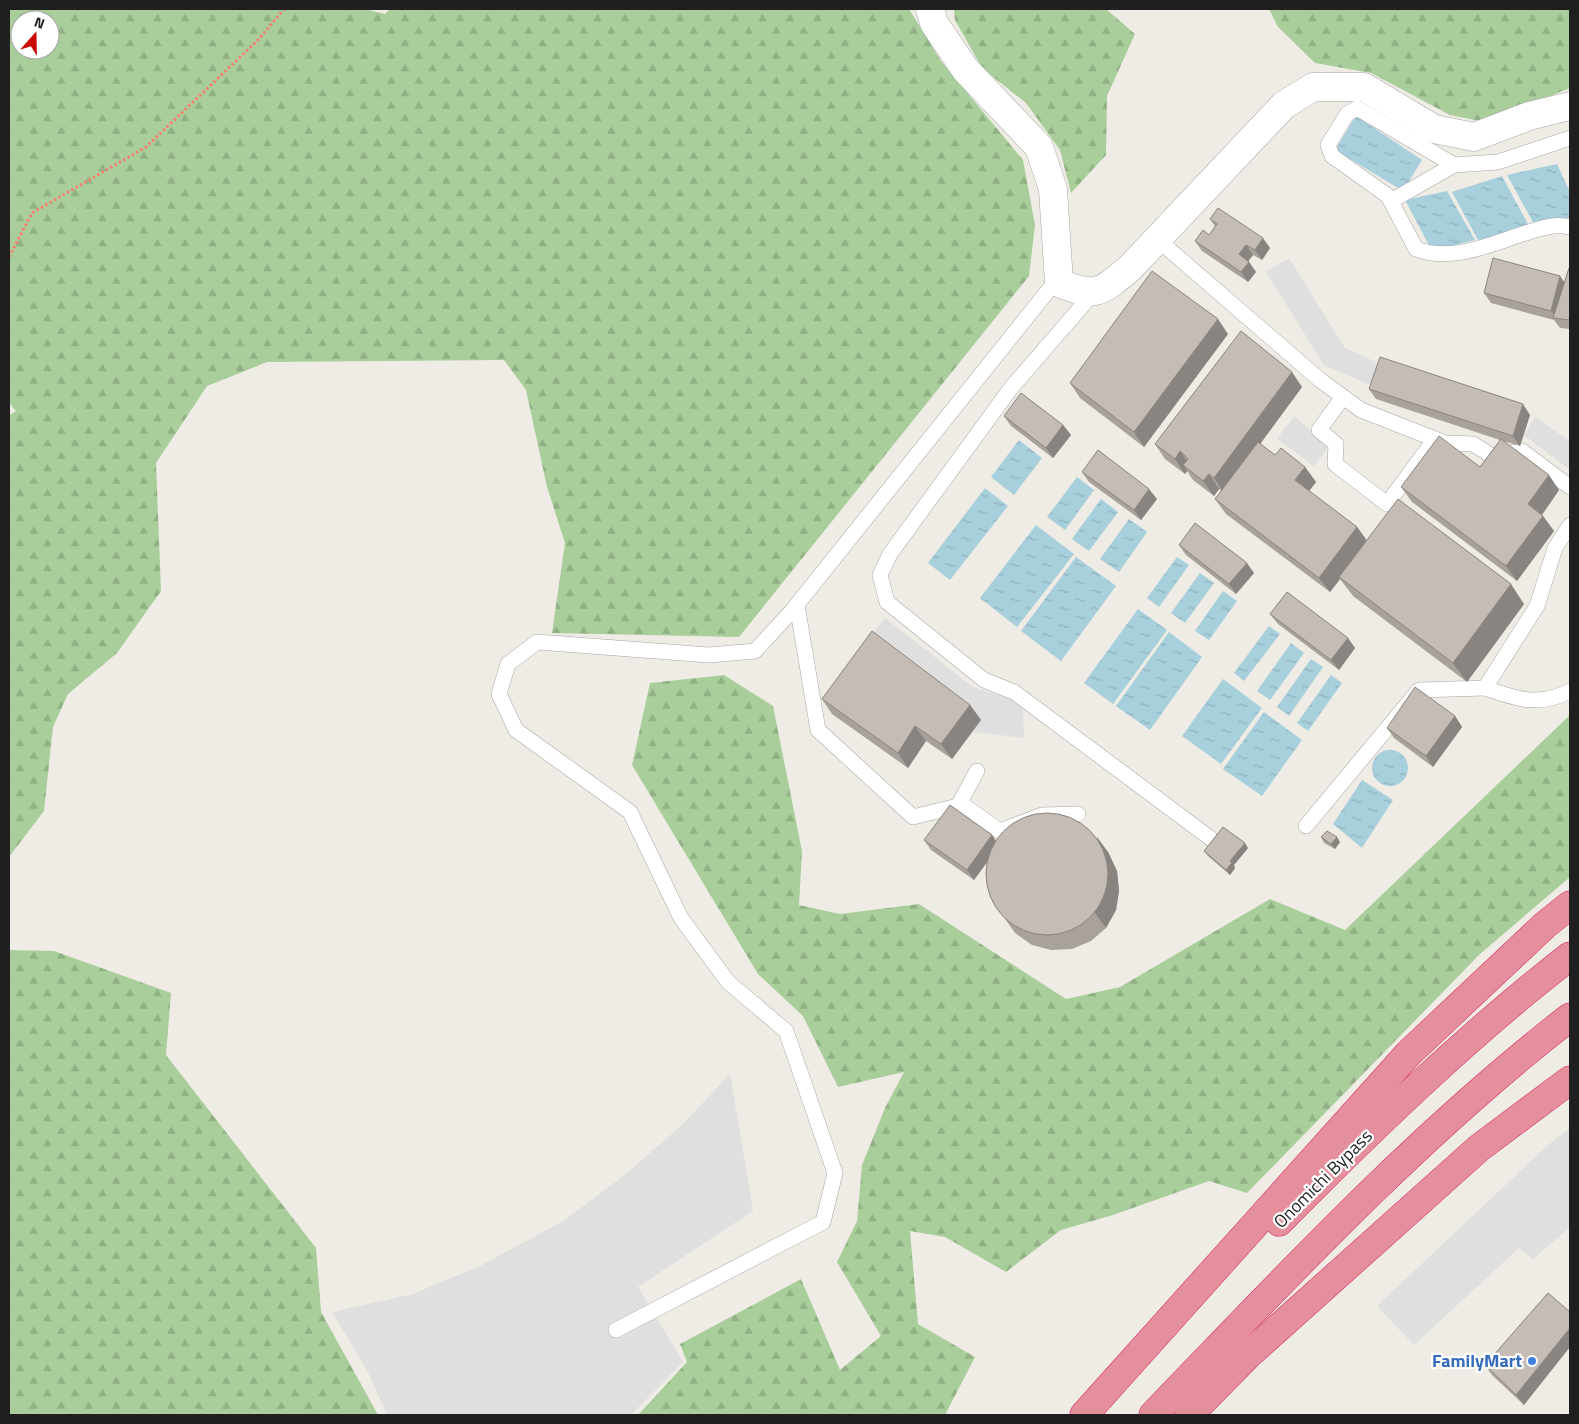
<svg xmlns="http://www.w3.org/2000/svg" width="1579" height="1424" viewBox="0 0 1579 1424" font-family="'Titillium Web',sans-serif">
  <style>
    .forest { fill: url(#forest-firs); fill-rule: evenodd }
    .parking { fill: #dfdfdf }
    .water { fill: url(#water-ripples) }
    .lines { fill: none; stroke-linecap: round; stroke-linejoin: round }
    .service-casing { stroke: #a6a6a6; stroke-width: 16 }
    .minor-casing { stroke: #a6a6a6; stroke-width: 29 }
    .motorway-casing { stroke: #d72961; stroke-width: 29 }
    .path { stroke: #f7806f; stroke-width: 3; stroke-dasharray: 2.5 2.5; stroke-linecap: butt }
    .service { stroke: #fff; stroke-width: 15 }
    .minor { stroke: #fff; stroke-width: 28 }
    .motorway { stroke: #e58f9d; stroke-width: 28 }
    .wall { fill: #a9a29c }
    .shaded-wall { fill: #89847f }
    .building { fill: #c4bcb5; stroke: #89847f }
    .shop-dot { fill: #3f7fe0; stroke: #fff; stroke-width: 2 }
    .labels { text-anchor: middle; stroke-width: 4.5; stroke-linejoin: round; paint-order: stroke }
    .street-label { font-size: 18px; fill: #1f1f1f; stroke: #fff }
    .shop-label { font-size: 18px; font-weight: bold; fill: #366cbe; stroke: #fff; text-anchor: end }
  </style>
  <defs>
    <pattern id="forest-firs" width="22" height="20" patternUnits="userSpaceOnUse" patternTransform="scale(1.25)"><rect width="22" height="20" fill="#a9ce9b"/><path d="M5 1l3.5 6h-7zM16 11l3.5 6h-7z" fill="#91b085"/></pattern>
    <pattern id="water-ripples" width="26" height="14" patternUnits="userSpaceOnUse" patternTransform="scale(1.25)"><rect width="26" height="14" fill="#a7cfdc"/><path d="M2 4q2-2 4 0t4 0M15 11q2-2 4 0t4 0" fill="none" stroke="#8fb1bc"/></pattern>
  </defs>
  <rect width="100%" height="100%" fill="#efece5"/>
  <g class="forest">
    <path d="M9,9H364L385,14L390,9H909L941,61L1023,160L1035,225L1029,276L739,637L552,633L565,543L547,487L526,390L504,360L267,362L207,386L156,463L161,591L117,653L68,694L53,727L44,811L9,857V415L16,411L9,403ZM20,20H50V50H20Z"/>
    <polygon points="954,9 1106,9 1135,34 1107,96 1106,155 1071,193 1060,150 1026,103 982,68 955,20"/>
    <polygon points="1269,9 1570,9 1570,88 1485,122 1450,115 1371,73 1315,63 1278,27"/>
    <polygon points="724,675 773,706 802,851 799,905 840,914 919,904 1066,999 1120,987 1270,899 1345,930 1570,715 1570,877 1480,954 1247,1193 1209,1181 1113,1215 1061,1230 1006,1272 945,1237 910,1231 918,1324 975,1357 945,1415 638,1415 687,1362 680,1344 801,1279 840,1370 881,1336 837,1262 857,1221 862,1165 885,1108 904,1072 838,1087 803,1016 758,974 632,765 650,683"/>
    <polygon points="9,950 54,951 171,993 166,1055 316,1248 321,1312 378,1415 9,1415"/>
  </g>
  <g class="parking">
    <polygon points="1289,258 1345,348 1387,367 1379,389 1324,365 1266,272"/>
    <polygon points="1294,416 1329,446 1314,466 1277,439"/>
    <polygon points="1535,417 1570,441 1570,470 1524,435"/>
    <polygon points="885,618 973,687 1023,703 1024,738 973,732 981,720 870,637"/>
    <polygon points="730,1074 753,1211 638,1287 683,1362 631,1415 387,1415 368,1372 332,1312 413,1294 482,1265 565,1220 622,1177 681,1126"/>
    <polygon points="1570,1128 1570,1227 1533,1259 1519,1248 1414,1345 1377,1306 1548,1145"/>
  </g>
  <g class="water">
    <polygon points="1356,116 1422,160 1403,191 1335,150"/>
    <polygon points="1557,164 1570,192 1570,218 1534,224 1507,175"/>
    <polygon points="1502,176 1530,228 1478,240 1452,192"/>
    <polygon points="1447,191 1475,240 1432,251 1405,200"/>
    <polygon points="1019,440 1042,458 1014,495 991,477"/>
    <polygon points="1077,477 1094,490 1065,530 1047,517"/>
    <polygon points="985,488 1008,506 950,580 928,563"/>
    <polygon points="1101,499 1118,512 1089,551 1072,539"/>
    <polygon points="1129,519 1147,532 1119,572 1100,559"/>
    <polygon points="1036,525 1074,554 1017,627 980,598"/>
    <polygon points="1076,557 1116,586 1061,661 1021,631"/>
    <polygon points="1177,557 1189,565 1159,607 1147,598"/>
    <polygon points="1200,573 1214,583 1185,623 1171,613"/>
    <polygon points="1223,591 1237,601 1209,640 1195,631"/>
    <polygon points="1138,609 1167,630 1113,704 1084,683"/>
    <polygon points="1269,626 1280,634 1244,681 1234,673"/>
    <polygon points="1169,632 1202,657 1150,730 1116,706"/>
    <polygon points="1291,643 1304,653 1270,700 1257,691"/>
    <polygon points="1311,659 1323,667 1289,716 1277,707"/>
    <polygon points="1331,675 1342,683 1308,731 1297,723"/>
    <polygon points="1223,679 1262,708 1221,764 1182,736"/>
    <polygon points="1264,712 1302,740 1262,796 1223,769"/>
    <circle cx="1390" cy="768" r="18"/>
    <polygon points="1362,780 1393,800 1362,848 1333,824"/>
  </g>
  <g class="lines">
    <defs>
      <g id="service">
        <path d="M1570,138L1498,162L1454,165L1357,108L1347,114L1328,145L1332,156L1388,196L1416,249C1453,263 1493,243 1529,232C1541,228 1557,223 1570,227"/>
        <polyline points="1391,201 1454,165"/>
        <polyline points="1157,239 1320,380 1361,410 1445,443 1473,444 1492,456 1522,451 1570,487"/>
        <polyline points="1095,291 1011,388 890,554 880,575 887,602 984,680 1014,692 1210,838"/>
        <polyline points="1343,397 1319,430 1336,444 1335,464 1387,504 1435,439"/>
        <path d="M1570,525L1555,548L1537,606L1485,688C1516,699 1539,707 1570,691"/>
        <polyline points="797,605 818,730 913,817 958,806 977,771"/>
        <polyline points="960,803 1000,831 1042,815 1078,814"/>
        <polyline points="1306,826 1419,690 1485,688"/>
        <polyline points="616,1330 823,1222 835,1173 786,1031 728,982 681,918 630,812 516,730 499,694 508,664 537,642 709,655 755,651 791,612 1051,287 1059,283"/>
      </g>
      <path id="minor" d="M930,9L934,23L965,69L1039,147L1053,189L1059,283C1096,298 1100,293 1130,268L1284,105L1313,87H1364L1434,129L1474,137L1529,116L1570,106"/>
      <g id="motorway">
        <path d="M1279,1222C1372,1128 1466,1037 1570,956"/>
        <polyline points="1084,1415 1409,1053 1545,925 1570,905"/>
        <path d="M1153,1415C1286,1277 1418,1135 1570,1017"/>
        <polyline points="1189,1415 1248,1355 1479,1148 1570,1080"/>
      </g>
    </defs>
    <use href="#service" class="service-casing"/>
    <use href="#minor" class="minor-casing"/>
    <use href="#motorway" class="motorway-casing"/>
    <polyline class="path" points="9,257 32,213 146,147 259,39 284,9"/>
    <use href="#service" class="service"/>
    <use href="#minor" class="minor"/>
    <use href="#motorway" class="motorway"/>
  </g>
  <g class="wall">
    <polygon points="1210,219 1270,248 1262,260 1253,255 1248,261 1256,272 1248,282 1202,251 1195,241 1209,235 1215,226"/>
    <polygon points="1570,268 1570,329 1560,328 1554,320 1491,303 1484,293 1565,283"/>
    <polygon points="1228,334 1144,447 1080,398 1070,383"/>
    <polygon points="1302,387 1260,444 1275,455 1305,467 1316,482 1309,491 1357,527 1367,541 1524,604 1467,682 1353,596 1340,579 1330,592 1226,514 1215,499 1222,491 1219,489 1214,496 1193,480 1187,471 1185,474 1165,459 1155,444"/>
    <polygon points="1369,389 1530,415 1520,446 1503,441 1559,490 1542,515 1554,531 1517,581 1412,502 1401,487 1480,467 1500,440 1376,399"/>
    <polygon points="1004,416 1063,425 1071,435 1053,458 1011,426"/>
    <polygon points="1082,472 1157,499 1141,520 1089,482"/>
    <polygon points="1179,545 1254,573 1236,594 1186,555"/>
    <polygon points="1270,614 1355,648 1339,670 1278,624"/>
    <polygon points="822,699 970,705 981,720 952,759 926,741 908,768 832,714"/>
    <polygon points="1455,716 1462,727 1433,767 1394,738 1387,728"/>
    <polygon points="992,835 996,841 1108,852 1117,871 1119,891 1116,910 1106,928 1091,941 1072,949 1051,950 1032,945 1015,933 993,902 987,862 974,880 931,850 924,840"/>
    <polygon points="1321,837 1340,842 1335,849 1324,843"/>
    <polygon points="1248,848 1234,865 1235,868 1230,875 1208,856 1204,851"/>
    <polygon points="1570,1312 1524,1405 1492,1375 1485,1365"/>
  </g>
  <g class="shaded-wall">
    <polygon points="1263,238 1270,248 1262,260 1255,250"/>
    <polygon points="1246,245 1253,255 1246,264 1239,254"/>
    <polygon points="1249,262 1256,272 1248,282 1241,272"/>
    <polygon points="1560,276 1567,286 1557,318 1551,311"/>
    <polygon points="1218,319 1228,334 1144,447 1134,432"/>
    <polygon points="1292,372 1302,387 1224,493 1214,478"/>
    <polygon points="1523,404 1530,415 1520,446 1513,436"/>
    <polygon points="1063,425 1071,435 1053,458 1046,448"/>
    <polygon points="1180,451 1190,466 1183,465 1187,471 1185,474 1175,459"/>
    <polygon points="1305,467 1316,482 1306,495 1295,480"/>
    <polygon points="1209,474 1219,489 1214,496 1203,481"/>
    <polygon points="1549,475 1559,490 1539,519 1528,504"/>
    <polygon points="1149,489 1157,499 1141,520 1134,510"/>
    <polygon points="1543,516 1554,531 1517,581 1506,566"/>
    <polygon points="1357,527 1368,542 1339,577 1340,579 1330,592 1319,578"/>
    <polygon points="1247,563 1254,573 1236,594 1229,584"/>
    <polygon points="1511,584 1524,604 1467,682 1453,663"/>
    <polygon points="1348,638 1355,648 1339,670 1331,660"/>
    <polygon points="970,705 981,720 952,759 941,744"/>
    <polygon points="1455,716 1462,727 1433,767 1426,756"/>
    <polygon points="915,726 926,741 908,768 898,753"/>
    <polygon points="992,835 999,846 974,880 967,870"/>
    <polygon points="1097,837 1108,852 1117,871 1119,891 1116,910 1106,928 1095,913"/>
    <polygon points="1337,837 1340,842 1335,849 1331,844"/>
    <polygon points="1245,843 1248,848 1234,865 1235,868 1230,875 1226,870 1230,861"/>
    <polygon points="1570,1328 1570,1347 1524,1405 1516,1395"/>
  </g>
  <g class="building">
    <polygon points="1218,208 1263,238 1255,250 1246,245 1239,254 1249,262 1241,272 1195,241 1203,230 1209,235 1217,224 1210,219"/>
    <polygon points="1493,258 1560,276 1551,311 1484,293"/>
    <polygon points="1569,268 1570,268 1570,320 1553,318"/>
    <polygon points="1152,271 1218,319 1134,432 1070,383"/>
    <polygon points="1241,331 1292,372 1214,478 1209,474 1203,481 1183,465 1188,459 1180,451 1175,459 1155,444"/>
    <polygon points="1380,357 1523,404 1513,436 1369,389"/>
    <polygon points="1021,393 1063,425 1046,448 1004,416"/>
    <polygon points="1439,436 1480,467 1501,439 1549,475 1528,504 1543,516 1506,566 1401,487"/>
    <polygon points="1258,442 1275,455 1281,448 1305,467 1295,480 1357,527 1319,578 1215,499"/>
    <polygon points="1098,450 1149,489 1134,510 1082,472"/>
    <polygon points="1398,499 1511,584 1453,663 1339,577"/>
    <polygon points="1195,523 1247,563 1229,584 1179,545"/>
    <polygon points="1287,592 1348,638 1331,660 1270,614"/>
    <polygon points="872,631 970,705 941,744 915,726 898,753 822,699"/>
    <polygon points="1415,687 1455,716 1426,756 1387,728"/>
    <polygon points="950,805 992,835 967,870 924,840"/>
    <circle cx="1047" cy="874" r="61"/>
    <polygon points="1223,827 1245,843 1230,861 1232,863 1226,870 1204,851"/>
    <polygon points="1327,831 1337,837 1331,844 1321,837"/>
    <polygon points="1548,1293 1570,1312 1570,1328 1516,1395 1485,1365"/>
  </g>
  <circle class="shop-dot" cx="1532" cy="1361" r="5"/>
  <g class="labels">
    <g class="street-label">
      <text transform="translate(1323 1179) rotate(-45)" y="6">Onomichi Bypass</text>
    </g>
    <g class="shop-label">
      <text x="1522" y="1367">FamilyMart</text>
    </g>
  </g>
  <rect width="1579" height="1424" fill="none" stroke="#1f1f1f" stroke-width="20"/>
  <g transform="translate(35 35) rotate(20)"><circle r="24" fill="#ffffff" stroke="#a5a5a5"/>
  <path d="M0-4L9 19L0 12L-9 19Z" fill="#c90804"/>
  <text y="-8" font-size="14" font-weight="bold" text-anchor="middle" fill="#1f1f1f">N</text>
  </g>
</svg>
